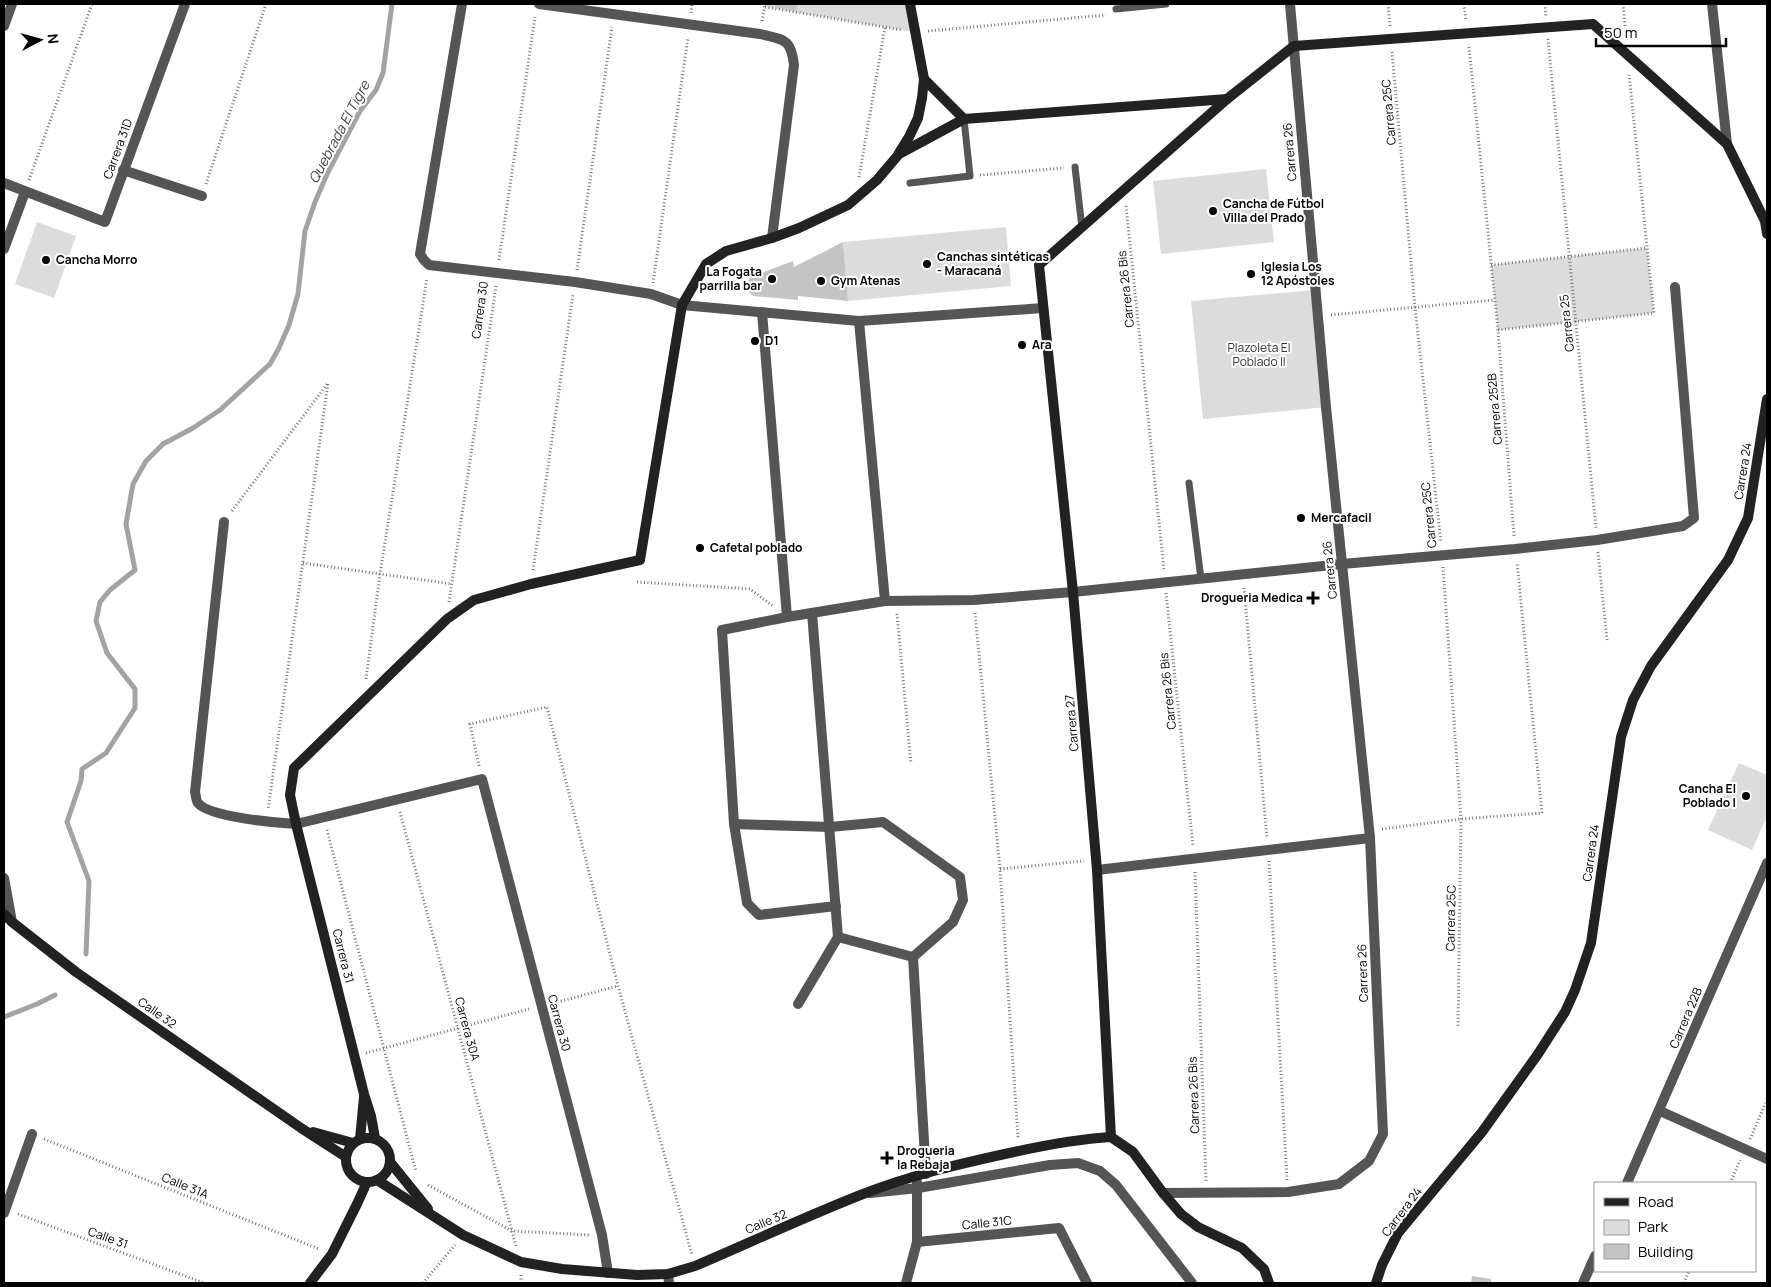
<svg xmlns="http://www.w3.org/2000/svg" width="1771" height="1287" viewBox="0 0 1771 1287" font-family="Manrope,sans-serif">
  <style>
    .green { fill: #dcdcdc }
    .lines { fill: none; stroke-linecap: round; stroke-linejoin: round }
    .stream { stroke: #a3a3a3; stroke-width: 5 }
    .building { fill: #c4c4c4 }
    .path { stroke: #777; stroke-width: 3; stroke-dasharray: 1 2.5; stroke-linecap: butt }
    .lane { stroke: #555; stroke-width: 7 }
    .street { stroke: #555; stroke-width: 10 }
    .secondary { stroke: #222; stroke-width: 10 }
    .poi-dot { fill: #000; stroke: #fff; stroke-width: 2 }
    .labels { text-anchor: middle; stroke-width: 4; stroke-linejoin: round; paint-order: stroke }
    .street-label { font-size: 12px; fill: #000; stroke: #fff }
    .poi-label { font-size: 12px; font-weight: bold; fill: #000; stroke: #fff; text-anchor: start }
    .park-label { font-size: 12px; fill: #333; stroke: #fff }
    .water-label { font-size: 14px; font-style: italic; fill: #444; stroke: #fff }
  </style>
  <rect width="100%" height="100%" fill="#fff"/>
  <g class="green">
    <polygon points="765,4 910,4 915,32 765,7"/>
    <polygon points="1266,169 1274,242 1161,254 1153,181"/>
    <polygon points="37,222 76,236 54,298 15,284"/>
    <polygon points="1006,227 1011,286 848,301 843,242"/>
    <polygon points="1647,248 1654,313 1498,330 1491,265"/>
    <polygon points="1315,290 1326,407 1203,419 1191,301"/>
    <polygon points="1739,763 1767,775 1767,816 1752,850 1708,830"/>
  </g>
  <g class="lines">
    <g class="stream">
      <polyline points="86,954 89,881 67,822 81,781 82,769 106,753 135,708 135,689 107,653 96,621 100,602 110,590 135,570 126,524 133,484 146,461 163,444 193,428 220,410 270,364 279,348 289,325 298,294 305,231 315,202 328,172 360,111 376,90 383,73 392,4"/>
      <polyline points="4,1017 37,1004 55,995"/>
    </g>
  </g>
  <g class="building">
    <polygon points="776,4 797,4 796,11 775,7"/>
    <polygon points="843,242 848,301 798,296 798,300 753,296 747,290 748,281 751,277 793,261 794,267"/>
    <polygon points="1472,1276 1491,1279 1491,1283 1471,1283"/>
  </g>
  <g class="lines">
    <g class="path">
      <polyline points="1388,4 1390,26"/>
      <polyline points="1464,4 1466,21"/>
      <polyline points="1545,4 1546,16"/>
      <polyline points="1623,4 1626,36"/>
      <polyline points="765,7 902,30"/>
      <polyline points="691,13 692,4"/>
      <polyline points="762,21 765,4"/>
      <polyline points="928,31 1106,15"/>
      <polyline points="1548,39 1596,528"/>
      <polyline points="1469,47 1498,330 1514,536"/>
      <polyline points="1392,52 1415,307 1441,543"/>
      <polyline points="980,175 1064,168"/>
      <polyline points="859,177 885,27"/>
      <polyline points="29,180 92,4"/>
      <polyline points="206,184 266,4"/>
      <polyline points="1126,206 1164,570"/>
      <polyline points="499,260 535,17"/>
      <polyline points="1491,265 1647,248"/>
      <polyline points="577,270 612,27"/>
      <polyline points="653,283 688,37"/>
      <polyline points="1331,315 1494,300"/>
      <polyline points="1498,330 1654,313 1629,74"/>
      <polyline points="232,511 328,383 268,810"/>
      <polyline points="1598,552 1607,640"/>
      <polyline points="303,563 452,584"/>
      <polyline points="1443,567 1461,819 1458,1026"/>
      <polyline points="533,570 573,294"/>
      <polyline points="637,582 750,589 773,606"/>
      <polyline points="1244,588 1267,838"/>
      <polyline points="1166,593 1193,846"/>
      <polyline points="449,602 496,286"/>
      <polyline points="975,613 1000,869 1018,1138"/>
      <polyline points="897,614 911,764"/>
      <polyline points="366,679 380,574 427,278"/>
      <polyline points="479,766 470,724 547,707 618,986 692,1255"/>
      <polyline points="400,812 516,1246"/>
      <polyline points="1382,829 1461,819 1542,813 1517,562"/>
      <polyline points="327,830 416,1172"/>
      <polyline points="1269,861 1287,1180"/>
      <polyline points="1000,869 1084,861"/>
      <polyline points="1195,872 1206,1181"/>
      <polyline points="554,1003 618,986"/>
      <polyline points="366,1053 529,1009"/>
      <polyline points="44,1139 319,1249"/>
      <polyline points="1750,1139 1767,1100"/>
      <polyline points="1730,1183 1740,1160"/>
      <polyline points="428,1185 512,1231 590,1235"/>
      <polyline points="18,1214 204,1283"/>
      <polyline points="423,1283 455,1245"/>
      <polyline points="521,1283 521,1274"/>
      <polyline points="1684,1283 1689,1271"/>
    </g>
    <g class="lane">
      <polyline points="1116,9 1166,4"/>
      <polyline points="1075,167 1082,228"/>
      <polyline points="910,183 970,176 964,119"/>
      <polyline points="1189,483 1201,579"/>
    </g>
    <g class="street">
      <polyline points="462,4 420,254 424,260 429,265 575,282 651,294 682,305 859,321 1043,308"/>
      <path d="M539,4L760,34C784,40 791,38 794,65L772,238"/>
      <polyline points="1712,4 1727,144"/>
      <polyline points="4,26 12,4"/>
      <polyline points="123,170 202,196"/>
      <polyline points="4,183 105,222 185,4"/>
      <polyline points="4,249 25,192"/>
      <polyline points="762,312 787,617"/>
      <polyline points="859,321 885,601"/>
      <path d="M224,522L195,792C196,795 196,801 198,803C209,817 277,823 296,824L482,779L602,1235L608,1273"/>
      <polyline points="734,824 830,827 883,822 960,877 963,900 953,922 913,957"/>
      <polyline points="1097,870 1370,838"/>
      <polyline points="4,878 12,922"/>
      <polyline points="836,906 759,915 747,903 734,824 722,630 787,617 885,601 974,600 1073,592 1342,564 1515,549 1597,540 1683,526 1694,518 1675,287"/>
      <polyline points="838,937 913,957"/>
      <polyline points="913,957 926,1174"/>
      <polyline points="798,1004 838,937 812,613"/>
      <polyline points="1660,1111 1767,1159"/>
      <polyline points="1627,1183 1767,863"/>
      <polyline points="870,1193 918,1188 1050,1165 1078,1163 1100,1171 1116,1185 1192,1283"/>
      <polyline points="1163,1193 1288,1192 1339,1184 1369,1161 1383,1134 1370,838 1326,407 1290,4"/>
      <polyline points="4,1213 32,1134"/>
      <polyline points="917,1242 1059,1228 1087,1283"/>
      <polyline points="668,1274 669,1283"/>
      <polyline points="906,1283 917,1242 917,1182"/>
      <polyline points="1583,1283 1595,1256"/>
    </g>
    <g class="secondary">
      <polyline points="924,79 964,119"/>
      <polyline points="899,153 909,137 918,118 922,98 924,79 910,4"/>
      <polyline points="4,914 12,922 76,972 301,1128 346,1157"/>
      <polyline points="313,1132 353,1143"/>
      <polyline points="1111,1137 1097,870 1073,592 1039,265 1227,99 1294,46 1593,24 1727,144 1765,221 1767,234"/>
      <polyline points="1111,1137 1133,1152 1163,1193 1181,1214 1198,1227 1242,1248 1264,1269 1269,1283"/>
      <polyline points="375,1138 371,1116 364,1094 296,824 290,795 294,768 447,619 474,600 531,584 640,560 682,305 706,264 726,251 772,238 799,228 848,205 877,180 899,154 964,119 1227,99"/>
      <circle cx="368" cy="1160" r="22"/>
      <polyline points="360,1139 364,1097"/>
      <polyline points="390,1162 428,1209"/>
      <path d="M377,1180L463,1235L521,1262L562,1269L637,1275L668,1274L695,1266C751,1242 807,1216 863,1194C911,1175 963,1163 1014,1152C1046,1145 1078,1139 1111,1137"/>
      <polyline points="310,1283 332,1254 357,1204 367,1182"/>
      <polyline points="1376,1283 1382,1265 1398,1233 1482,1132 1538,1054 1565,1012 1575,990 1591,943 1621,737 1633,700 1651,666 1728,560 1748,518 1767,399"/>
    </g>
  </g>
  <g class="poi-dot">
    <circle cx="1213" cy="211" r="5"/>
    <circle cx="46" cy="260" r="5"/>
    <circle cx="927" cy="264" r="5"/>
    <circle cx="1251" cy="274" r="5"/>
    <circle cx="772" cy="279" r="5"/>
    <circle cx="821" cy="281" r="5"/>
    <circle cx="755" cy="341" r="5"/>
    <circle cx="1022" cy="345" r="5"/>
    <circle cx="1301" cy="518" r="5"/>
    <circle cx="700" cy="548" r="5"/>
    <path d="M1310.5 590.5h5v5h5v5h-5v5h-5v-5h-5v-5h5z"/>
    <circle cx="1746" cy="796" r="5"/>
    <path d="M884.5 1150.5h5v5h5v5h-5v5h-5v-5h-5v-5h5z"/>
  </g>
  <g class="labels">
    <g class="street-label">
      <text transform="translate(1389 112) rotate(-95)" y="4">Carrera 25C</text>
      <text transform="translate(118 149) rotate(-70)" y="4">Carrera 31D</text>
      <text transform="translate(1290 152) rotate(-95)" y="4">Carrera 26</text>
      <text transform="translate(1126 289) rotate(-96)" y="4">Carrera 26 Bis</text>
      <text transform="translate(480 310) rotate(-82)" y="4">Carrera 30</text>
      <text transform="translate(1567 323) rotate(-96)" y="4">Carrera 25</text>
      <text transform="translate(1495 409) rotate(-95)" y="4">Carrera 252B</text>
      <text transform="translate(1743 471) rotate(-81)" y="4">Carrera 24</text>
      <text transform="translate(1429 515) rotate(-96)" y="4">Carrera 25C</text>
      <text transform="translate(1330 570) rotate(-96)" y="4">Carrera 26</text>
      <text transform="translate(1168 691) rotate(-96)" y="4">Carrera 26 Bis</text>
      <text transform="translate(1072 723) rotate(-95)" y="4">Carrera 27</text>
      <text transform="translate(1591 853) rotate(-82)" y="4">Carrera 24</text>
      <text transform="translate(1451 918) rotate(-89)" y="4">Carrera 25C</text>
      <text transform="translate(343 956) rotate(76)" y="4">Carrera 31</text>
      <text transform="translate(1363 973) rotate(-92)" y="4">Carrera 26</text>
      <text transform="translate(157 1013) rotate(35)" y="4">Calle 32</text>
      <text transform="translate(1686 1018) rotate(-67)" y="4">Carrera 22B</text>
      <text transform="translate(559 1023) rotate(75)" y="4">Carrera 30</text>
      <text transform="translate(467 1029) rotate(75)" y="4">Carrera 30A</text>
      <text transform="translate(1194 1095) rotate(-92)" y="4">Carrera 26 Bis</text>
      <text transform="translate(185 1186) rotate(22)" y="4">Calle 31A</text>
      <text transform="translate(1402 1212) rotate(-53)" y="4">Carrera 24</text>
      <text transform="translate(766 1222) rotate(-23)" y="4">Calle 32</text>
      <text transform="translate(987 1223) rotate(-6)" y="4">Calle 31C</text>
      <text transform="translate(108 1238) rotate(20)" y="4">Calle 31</text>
    </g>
    <g class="poi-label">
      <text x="1223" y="208">Cancha de Fútbol<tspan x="1223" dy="14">Villa del Prado</tspan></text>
      <text x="937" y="261">Canchas sintéticas<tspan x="937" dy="14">- Maracaná</tspan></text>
      <text x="56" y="264">Cancha Morro</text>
      <text x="1261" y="271">Iglesia Los<tspan x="1261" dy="14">12 Apóstoles</tspan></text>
      <text x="762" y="276" text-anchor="end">La Fogata<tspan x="762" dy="14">parrilla bar</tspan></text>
      <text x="831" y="285">Gym Atenas</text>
      <text x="765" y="345">D1</text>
      <text x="1032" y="349">Ara</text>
      <text x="1311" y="522">Mercafacil</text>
      <text x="710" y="552">Cafetal poblado</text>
      <text x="1303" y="602" text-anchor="end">Drogueria Medica</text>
      <text x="1736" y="793" text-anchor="end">Cancha El<tspan x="1736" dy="14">Poblado I</tspan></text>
      <text x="897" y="1155">Drogueria<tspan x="897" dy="14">la Rebaja</tspan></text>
    </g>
    <g class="park-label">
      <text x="1259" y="352">Plazoleta El<tspan x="1259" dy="14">Poblado II</tspan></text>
    </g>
    <g class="water-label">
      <text transform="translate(339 132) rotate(-62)" y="5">Quebrada El Tigre</text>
    </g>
  </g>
  <rect width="1771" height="1287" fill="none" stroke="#000000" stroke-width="10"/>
  <rect x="1594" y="1182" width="162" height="90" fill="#ffffff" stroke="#999999"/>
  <rect x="1604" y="1198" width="25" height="8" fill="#222222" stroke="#999999"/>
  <text x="1638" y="1207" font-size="15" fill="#000000">Road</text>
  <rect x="1604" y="1220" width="25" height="15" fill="#dcdcdc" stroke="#999999"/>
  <text x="1638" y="1232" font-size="15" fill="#000000">Park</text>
  <rect x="1604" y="1244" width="25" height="15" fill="#c4c4c4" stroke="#999999"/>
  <text x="1638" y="1257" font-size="15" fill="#000000">Building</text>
  <g transform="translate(40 40) rotate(84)" stroke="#ffffff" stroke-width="4" paint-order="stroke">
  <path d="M0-4L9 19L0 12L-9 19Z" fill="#000000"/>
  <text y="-8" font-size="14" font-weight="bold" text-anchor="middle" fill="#000000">N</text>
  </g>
  <path d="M1596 38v8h130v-8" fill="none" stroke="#000000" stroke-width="2.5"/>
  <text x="1604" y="38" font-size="15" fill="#000000" stroke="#ffffff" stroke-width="4" paint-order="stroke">50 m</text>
</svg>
